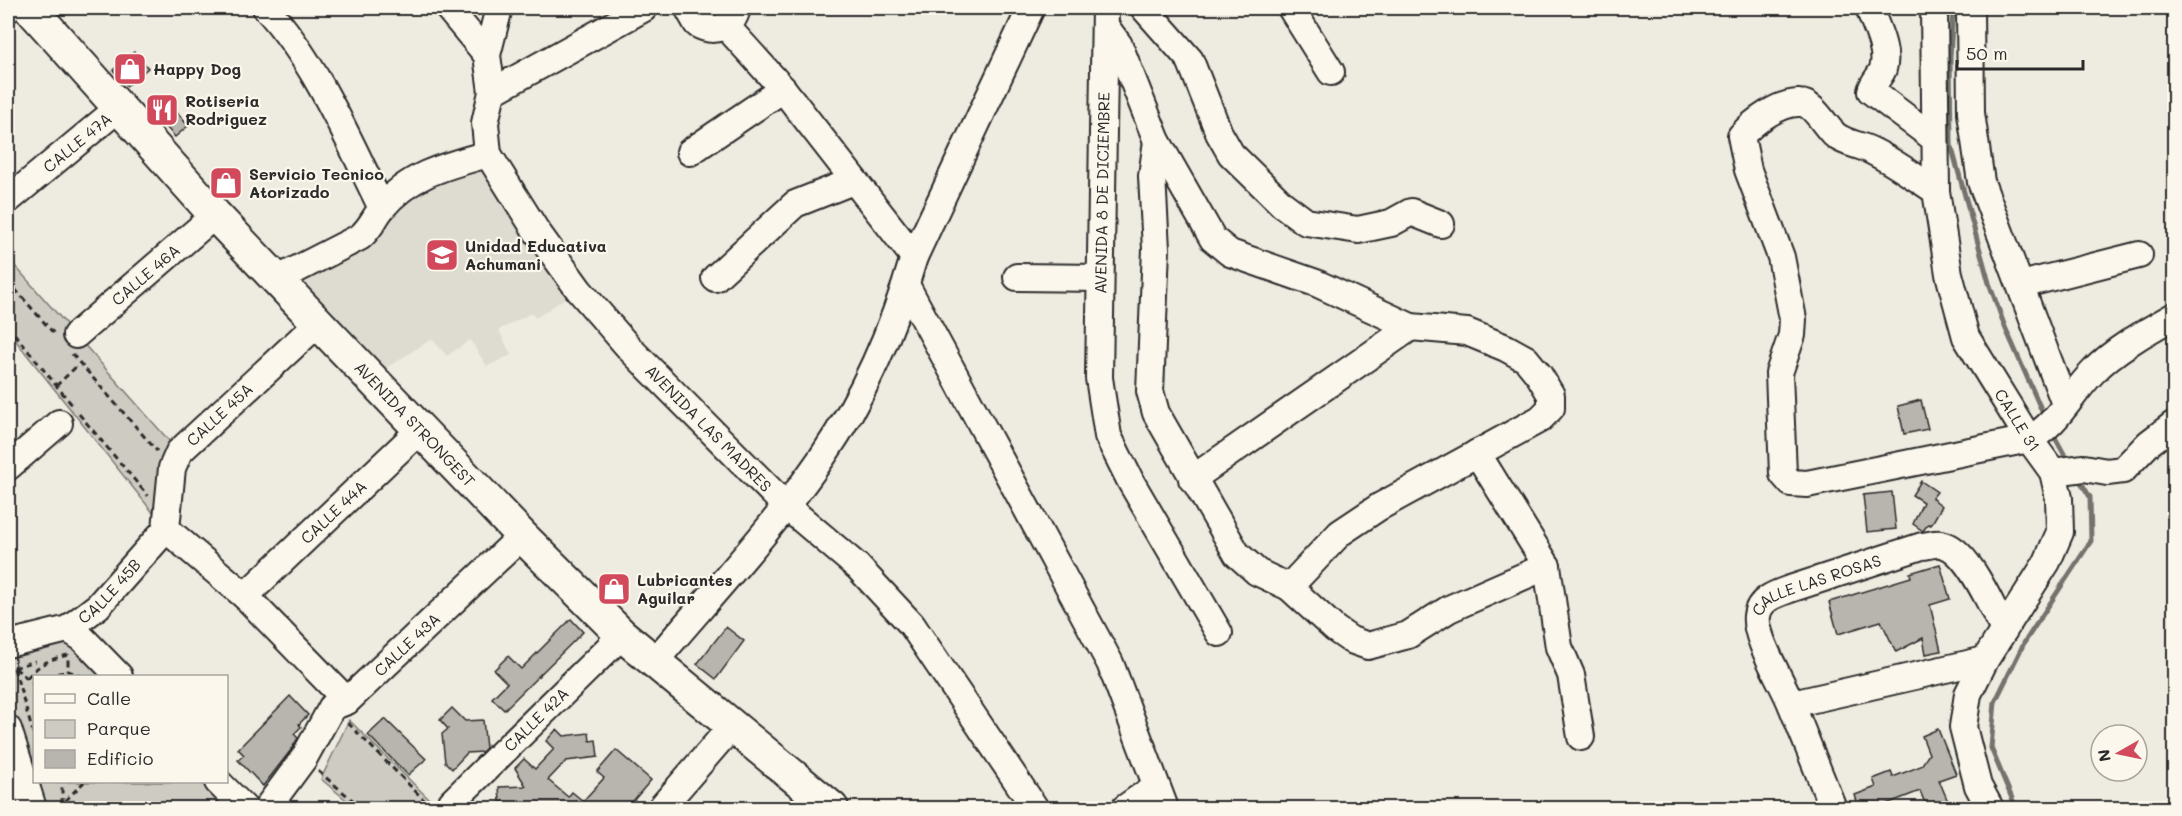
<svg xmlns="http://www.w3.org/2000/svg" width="2182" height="816" viewBox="0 0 2182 816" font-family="Mali,sans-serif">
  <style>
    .built { fill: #dedbd1 }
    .green { fill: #cecbc2; stroke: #7c7b76; stroke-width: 1.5 }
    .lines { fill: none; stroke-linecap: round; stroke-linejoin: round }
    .stream { stroke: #74726e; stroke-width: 5 }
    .building { fill: #b8b5ae; stroke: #2b2b2b; stroke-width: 1.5 }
    .minor-casing { stroke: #2b2b2b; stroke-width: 30 }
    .major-casing { stroke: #2b2b2b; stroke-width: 36 }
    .path { stroke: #2b2b2b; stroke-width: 3; stroke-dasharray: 6 4.5; stroke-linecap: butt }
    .minor { stroke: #fbf7ec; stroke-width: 26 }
    .major { stroke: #fbf7ec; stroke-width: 32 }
    .labels { text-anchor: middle; stroke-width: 4.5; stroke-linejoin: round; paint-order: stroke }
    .poi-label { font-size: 16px; font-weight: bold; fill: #2b2b2b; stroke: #fbf7ec; text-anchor: start }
    .street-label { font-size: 16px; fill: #2b2b2b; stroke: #fbf7ec }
  </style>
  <rect width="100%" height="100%" fill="#eeebe0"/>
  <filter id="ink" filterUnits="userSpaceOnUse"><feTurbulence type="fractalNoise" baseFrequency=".0167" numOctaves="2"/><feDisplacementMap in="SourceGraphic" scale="12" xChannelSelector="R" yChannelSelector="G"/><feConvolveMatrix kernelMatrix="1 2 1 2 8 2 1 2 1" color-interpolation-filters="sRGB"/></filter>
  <g filter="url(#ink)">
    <polygon class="built" points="472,167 486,172 568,296 536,318 531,313 499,330 511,355 487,366 470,340 447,356 432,339 386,368 305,285 304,280 306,275 380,235 395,212 423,186"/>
    <g class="green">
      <polygon points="8,258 179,452 166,529 8,331"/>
      <polygon points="75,639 109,676 34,676 34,782 206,782 231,808 40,808 8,696 8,655"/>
      <polygon points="349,720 438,808 356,808 321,779"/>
    </g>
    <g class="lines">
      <g class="stream">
        <polyline points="1953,8 1950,57 1951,145 1989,283 2005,327 2045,418"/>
        <polyline points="2052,432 2069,463"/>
        <polyline points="2016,808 1991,748 1995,702 2024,643 2091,541 2090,497 2077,476"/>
      </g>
    </g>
    <g class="building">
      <polygon points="134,52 148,68 127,86 113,70"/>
      <polygon points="167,99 188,126 175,137 152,111"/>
      <polygon points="1921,400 1928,429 1904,434 1898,406"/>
      <polygon points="1921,481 1937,492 1932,498 1942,506 1931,525 1928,524 1923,531 1913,524 1923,502 1912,495"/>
      <polygon points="1892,492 1896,529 1867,532 1863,495"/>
      <polygon points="1940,564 1950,599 1930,605 1941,651 1926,654 1923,638 1896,652 1881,621 1838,634 1829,602 1911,577 1910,573"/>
      <polygon points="615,579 624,588 612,600 603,591"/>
      <polygon points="571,619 583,632 504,710 492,698 507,683 494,670 508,656 521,669"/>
      <polygon points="726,627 744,641 716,679 697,664"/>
      <polygon points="290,696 308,715 299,724 301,727 294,734 298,738 291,750 263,786 238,760 244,755 238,749"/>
      <polygon points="452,708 465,721 483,720 486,748 482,752 467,753 452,769 445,762 442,734 448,729 440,720"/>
      <polygon points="385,719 426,759 408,775 368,735"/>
      <polygon points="557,729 564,736 589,733 590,741 596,740 598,757 566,761 548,780 568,797 572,792 583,801 604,778 597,772 616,750 651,780 627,808 514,808 506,802 500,802 499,787 526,786 515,768 524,759 535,769 554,749 546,741"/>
      <polygon points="1938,729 1956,774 1939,780 1949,804 1939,808 1927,808 1920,791 1876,808 1859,808 1855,795 1876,787 1873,779 1891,772 1893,777 1921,766 1929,754 1922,736"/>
    </g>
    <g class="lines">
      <defs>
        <g id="minor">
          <path d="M266,8C317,64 348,140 382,208"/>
          <polyline points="448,8 487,55"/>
          <path id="s1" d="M499,8L487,55L492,92L485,123L488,154L535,229L579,290L631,350L785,505L858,567L912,625L1035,808"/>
          <path d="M688,8L697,24C714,34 733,28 737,8"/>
          <polyline points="1105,8 1099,378 1108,436 1131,482 1219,633"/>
          <polyline points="1144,8 1190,60 1219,133 1231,154 1282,204 1306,222 1358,230 1391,223 1411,212 1441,224"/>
          <polyline points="1291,8 1331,72"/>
          <path d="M1869,8C1875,25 1889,50 1883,69C1880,77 1873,82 1871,91L1935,139"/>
          <path id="s2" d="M1934,8L1936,191L1949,274L1966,337L2029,439L2053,472L2059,498L2060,532L2047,562L1985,660L1968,694L1963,727L1978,786L1990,808"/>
          <polyline points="1970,8 1971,113 1981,182 2065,404"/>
          <polyline points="8,9 9,8"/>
          <polyline points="726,26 783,89 914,257"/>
          <polyline points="1105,26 1119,45 1157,141 1213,239 1230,253 1316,283 1411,327 1467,332 1506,348 1526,359 1539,375 1551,395 1551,408 1540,419 1379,507 1340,533 1289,587"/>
          <polyline points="492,92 644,8"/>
          <polyline points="1157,141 1152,176 1156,249 1150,391 1156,413 1237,554 1257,572 1289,587 1335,629 1351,640 1368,646 1408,635 1449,609 1547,566"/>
          <polyline points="690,152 783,89"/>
          <path d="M1936,191C1916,178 1896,163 1874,152C1862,145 1847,144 1836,136C1825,127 1814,103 1800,103C1780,102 1753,122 1741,136L1748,170L1781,257L1793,319L1792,335L1779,373L1783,474L1791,483L1807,484L2029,439C2056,426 2072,393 2093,372C2112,351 2149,330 2174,316"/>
          <path id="s3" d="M8,200L120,107"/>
          <polyline points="1017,277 1100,278"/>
          <polyline points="715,278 795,204 853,181"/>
          <path d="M276,280L360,237C371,228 374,218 382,208C409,174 449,165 488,154"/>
          <polyline points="906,285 1110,663 1165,808"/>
          <polyline points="2021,285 2139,255"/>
          <path id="s4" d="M76,335L215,215"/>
          <polyline points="1477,453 1547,566 1559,647 1571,675 1581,737"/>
          <polyline points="8,467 59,423"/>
          <polyline points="2053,472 2084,468 2107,472 2123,470 2149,443 2174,424"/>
          <polyline points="1192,479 1411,327"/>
          <path id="s5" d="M166,529L172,468L179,452L317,324"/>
          <polyline points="166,529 245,596 347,701"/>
          <path id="s6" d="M245,596L421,429"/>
          <polyline points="68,629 82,638 119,676"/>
          <path id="s7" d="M8,644L68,629L98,606L166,529"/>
          <path d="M655,661C710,596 775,526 823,456C864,396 894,326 914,257L1031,8"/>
          <polyline points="1792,704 1985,660"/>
          <polyline points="8,729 33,808"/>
          <polyline points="218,782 244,808"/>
          <path id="s8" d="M452,802L622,635"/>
          <path id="s9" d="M267,808L304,758L332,707L347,701L522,536"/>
          <polyline points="661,808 732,726"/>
          <polyline points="1125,808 1155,787"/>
          <path id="s10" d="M1833,808C1819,774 1806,740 1792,706C1784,684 1754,638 1757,616C1759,599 1776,594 1790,589L1922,546C1927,546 1935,543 1941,544C1968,548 1992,608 2004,630"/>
        </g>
        <g id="major">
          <path id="s11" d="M30,8L215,215L522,536L622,635L832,808"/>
        </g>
      </defs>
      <use href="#minor" class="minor-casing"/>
      <use href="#major" class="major-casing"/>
      <g class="path">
        <polyline points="8,281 56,336"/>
        <polyline points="8,326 73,406"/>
        <polyline points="72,354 157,451"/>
        <polyline points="56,386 80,363"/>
        <polyline points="79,414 148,496"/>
        <polyline points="14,668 35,661"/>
        <polyline points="14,668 34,736"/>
        <polyline points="15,668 34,684"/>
        <polyline points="47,676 68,671 82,676"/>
        <polyline points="68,676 68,654"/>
        <path d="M27,678C39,664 50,659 68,655"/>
        <polyline points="34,693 34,713"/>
        <polyline points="348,723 432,808"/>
        <polyline points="318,771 362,808"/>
        <polyline points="62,804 62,782"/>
        <polyline points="58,808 84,782"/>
      </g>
      <use href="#minor" class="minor"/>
      <use href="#major" class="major"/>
    </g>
  </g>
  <defs>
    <symbol id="shop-square" viewBox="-11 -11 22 22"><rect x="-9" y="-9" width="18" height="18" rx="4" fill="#d1495b" stroke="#fbf7ec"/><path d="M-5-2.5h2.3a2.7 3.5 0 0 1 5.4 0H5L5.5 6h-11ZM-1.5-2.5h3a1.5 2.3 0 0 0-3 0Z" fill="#fff"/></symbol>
    <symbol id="restaurant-square" viewBox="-11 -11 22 22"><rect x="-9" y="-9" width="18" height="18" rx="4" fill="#d1495b" stroke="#fbf7ec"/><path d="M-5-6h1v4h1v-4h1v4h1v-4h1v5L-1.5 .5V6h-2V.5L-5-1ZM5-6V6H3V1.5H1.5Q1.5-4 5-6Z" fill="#fff"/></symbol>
    <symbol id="school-square" viewBox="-11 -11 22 22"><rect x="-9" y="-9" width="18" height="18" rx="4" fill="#d1495b" stroke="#fbf7ec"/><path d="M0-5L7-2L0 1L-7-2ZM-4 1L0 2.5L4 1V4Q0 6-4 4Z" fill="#fff"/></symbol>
  </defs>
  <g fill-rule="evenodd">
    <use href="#shop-square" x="111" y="50" width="38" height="38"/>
    <use href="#restaurant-square" x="143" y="91" width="38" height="38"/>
    <use href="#shop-square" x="207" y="164" width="38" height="38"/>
    <use href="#school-square" x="423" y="236" width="38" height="38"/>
    <use href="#shop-square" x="595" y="570" width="38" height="38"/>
  </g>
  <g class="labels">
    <g class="poi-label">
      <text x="153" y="75">Happy Dog</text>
      <text x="185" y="107">Rotiseria<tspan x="185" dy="18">Rodriguez</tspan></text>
      <text x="249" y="180">Servicio Tecnico<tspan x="249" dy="18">Atorizado</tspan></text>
      <text x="465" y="252">Unidad Educativa<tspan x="465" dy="18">Achumani</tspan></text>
      <text x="637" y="586">Lubricantes<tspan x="637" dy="18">Aguilar</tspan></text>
    </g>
    <g class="street-label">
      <text dy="6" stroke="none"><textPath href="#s3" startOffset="90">CALLE 47A</textPath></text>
      <text transform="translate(1102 193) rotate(-89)" y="6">AVENIDA 8 DE DICIEMBRE</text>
      <text dy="6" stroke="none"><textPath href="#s4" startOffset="92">CALLE 46A</textPath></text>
      <text dy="6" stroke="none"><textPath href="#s5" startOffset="134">CALLE 45A</textPath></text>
      <text dy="6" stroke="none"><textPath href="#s2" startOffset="430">CALLE 31</textPath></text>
      <text dy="6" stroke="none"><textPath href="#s11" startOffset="567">AVENIDA STRONGEST</textPath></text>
      <text dy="6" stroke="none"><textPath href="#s1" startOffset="502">AVENIDA LAS MADRES</textPath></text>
      <text dy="6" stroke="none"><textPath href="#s6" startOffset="122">CALLE 44A</textPath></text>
      <text dy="6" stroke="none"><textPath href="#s7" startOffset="118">CALLE 45B</textPath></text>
      <text dy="6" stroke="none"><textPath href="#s10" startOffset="278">CALLE LAS ROSAS</textPath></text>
      <text dy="6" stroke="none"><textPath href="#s9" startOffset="219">CALLE 43A</textPath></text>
      <text dy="6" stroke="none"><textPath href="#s8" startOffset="118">CALLE 42A</textPath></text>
    </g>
  </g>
  <rect width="2182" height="816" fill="none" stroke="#fbf7ec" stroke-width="30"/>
  <rect x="15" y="15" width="2152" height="786" fill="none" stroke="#2b2b2b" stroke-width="2" filter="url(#ink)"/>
  <rect x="33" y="675" width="195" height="108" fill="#fbf7ec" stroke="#a8a59f" stroke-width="1.5"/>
  <rect x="45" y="694" width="30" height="9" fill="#fbf7ec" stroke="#a8a59f" stroke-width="1.5"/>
  <text x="87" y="705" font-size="18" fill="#2b2b2b">Calle</text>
  <rect x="45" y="720" width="30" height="18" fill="#cecbc2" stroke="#a8a59f" stroke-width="1.5"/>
  <text x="87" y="735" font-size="18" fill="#2b2b2b">Parque</text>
  <rect x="45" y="750" width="30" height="18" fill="#b8b5ae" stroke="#a8a59f" stroke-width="1.5"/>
  <text x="87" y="765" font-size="18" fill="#2b2b2b">Edificio</text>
  <g transform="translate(2119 753) rotate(261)"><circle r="28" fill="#fbf7ec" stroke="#a8a59f" stroke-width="1.5"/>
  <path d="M0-4.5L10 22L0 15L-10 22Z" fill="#d1495b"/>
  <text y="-9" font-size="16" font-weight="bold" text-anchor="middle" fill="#2b2b2b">N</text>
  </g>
  <path d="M1957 60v9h126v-9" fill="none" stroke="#2b2b2b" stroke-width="3"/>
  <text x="1966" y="60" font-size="18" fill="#2b2b2b" stroke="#fbf7ec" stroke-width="4.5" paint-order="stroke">50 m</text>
</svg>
